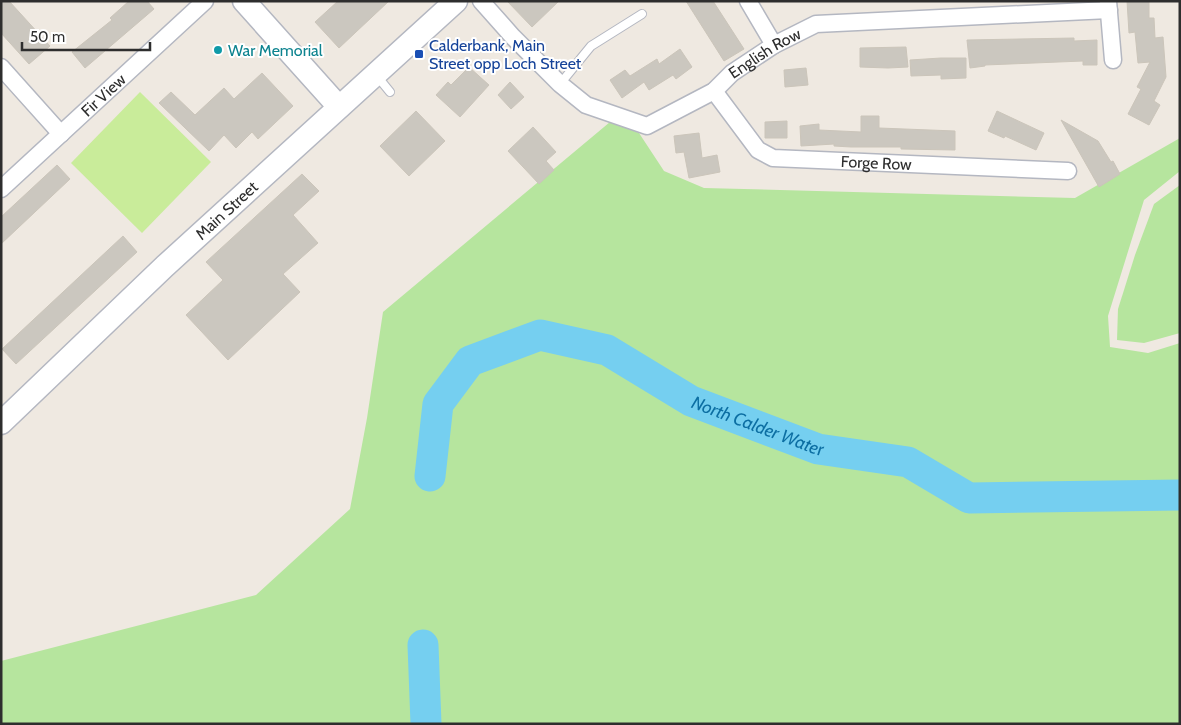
<svg xmlns="http://www.w3.org/2000/svg" width="1181" height="725" viewBox="0 0 1181 725" font-family="Cabin,sans-serif">
  <style>
    .green { fill: #b6e59e }
    .pitch { fill: #c9ec9a }
    .lines { fill: none; stroke-linecap: round; stroke-linejoin: round }
    .river { stroke: #75cff0; stroke-width: 31 }
    .building { fill: #cbc7bf; stroke: #cbc5ba }
    .lane-casing { stroke: #b4b7c1; stroke-width: 10 }
    .street-casing { stroke: #b4b7c1; stroke-width: 19 }
    .secondary-casing { stroke: #b4b7c1; stroke-width: 25 }
    .lane { stroke: #fff; stroke-width: 8 }
    .street { stroke: #fff; stroke-width: 16 }
    .secondary { stroke: #fff; stroke-width: 22 }
    .culture-dot { fill: #0f9aa8; stroke: #fff; stroke-width: 2 }
    .transit-dot { fill: #1a4fb4; stroke: #fff; stroke-width: 2 }
    .labels { text-anchor: middle; stroke-width: 4; stroke-linejoin: round; paint-order: stroke }
    .transit-label { font-size: 16px; fill: #164399; stroke: #fff; text-anchor: start }
    .culture-label { font-size: 16px; fill: #0d838f; stroke: #fff; text-anchor: start }
    .street-label { font-size: 16px; fill: #2e2e2e; stroke: #fff }
    .water-label { font-size: 18px; font-style: italic; fill: #0d6fa3; stroke: #fff }
  </style>
  <rect width="100%" height="100%" fill="#efe9e1"/>
  <g class="green">
    <polygon points="610,122 639,133 664,171 704,188 1075,198 1180,138 1180,171 1144,200 1108,316 1110,347 1148,353 1180,343 1180,724 1,724 1,661 256,595 350,509 367,418 383,312"/>
    <polygon points="1180,185 1180,333 1144,343 1117,340 1118,309 1135,255 1154,204"/>
  </g>
  <polygon class="pitch" points="140,92 211,162 142,233 71,163"/>
  <g class="lines">
    <g class="river">
      <path id="s1" d="M430,476L438,404L470,361L540,335L607,350L691,401L818,449L908,462L969,498L1180,495"/>
      <polyline points="423,645 426,724"/>
    </g>
  </g>
  <g class="building">
    <polygon points="1,1 9,1 50,46 29,64 1,33"/>
    <polygon points="129,1 147,1 154,9 85,68 72,52 112,20 110,18"/>
    <polygon points="338,1 389,1 339,48 315,22"/>
    <polygon points="507,1 559,1 532,27"/>
    <polygon points="686,1 713,1 744,49 724,61"/>
    <polygon points="1127,1 1149,1 1149,18 1154,18 1155,38 1163,37 1166,77 1154,101 1160,105 1149,125 1128,114 1141,89 1137,87 1150,62 1138,63 1135,32 1129,33"/>
    <polygon points="1074,38 1074,41 1097,40 1097,65 1083,65 1083,61 985,65 985,66 970,68 967,40"/>
    <polygon points="906,47 908,67 888,68 860,67 860,48"/>
    <polygon points="680,49 692,67 676,79 673,75 649,90 644,82 622,98 610,80 625,70 630,76 657,59 659,64"/>
    <polygon points="941,58 966,58 966,78 941,79 941,75 911,76 910,60"/>
    <polygon points="469,67 489,85 460,117 436,95 448,82 451,85"/>
    <polygon points="806,68 808,85 785,87 784,70"/>
    <polygon points="262,73 293,106 258,139 252,132 236,148 224,135 209,151 159,103 171,92 195,115 224,88 234,99"/>
    <polygon points="510,82 524,97 511,109 498,95"/>
    <polygon points="416,111 445,141 409,176 380,146"/>
    <polygon points="997,111 1044,133 1036,150 1005,136 1004,138 988,131"/>
    <polygon points="861,116 879,116 879,128 955,131 955,150 901,149 901,147 851,147 834,146 834,144 801,146 800,126 819,124 819,130 861,132"/>
    <polygon points="1061,120 1098,141 1111,162 1113,161 1120,174 1099,187"/>
    <polygon points="787,121 787,138 765,138 765,122"/>
    <polygon points="533,127 556,152 546,161 554,170 539,184 508,151"/>
    <polygon points="699,133 702,158 717,155 720,172 689,178 684,152 676,153 674,136"/>
    <polygon points="57,165 70,179 1,244 1,217"/>
    <polygon points="302,174 319,191 293,215 318,243 283,274 300,292 228,360 186,315 223,280 206,262"/>
    <polygon points="123,236 137,252 16,364 2,349"/>
  </g>
  <g class="lines">
    <defs>
      <g id="lane">
        <polyline points="377,76 390,92"/>
        <polyline points="560,84 591,46 642,14"/>
      </g>
      <g id="street">
        <path id="s2" d="M481,1L513,37L560,84L586,105L647,126L714,91L732,73L774,45L816,24L1109,10"/>
        <polyline points="748,1 774,45"/>
        <polyline points="1108,1 1113,60"/>
        <polyline points="1,67 61,134"/>
        <path id="s3" d="M714,91L758,150L773,158L1068,171"/>
        <path id="s4" d="M1,189L205,1"/>
      </g>
      <g id="secondary">
        <polyline points="244,1 339,107"/>
        <path id="s5" d="M1,423L165,266L456,1"/>
      </g>
    </defs>
    <use href="#lane" class="lane-casing"/>
    <use href="#street" class="street-casing"/>
    <use href="#secondary" class="secondary-casing"/>
    <use href="#lane" class="lane"/>
    <use href="#street" class="street"/>
    <use href="#secondary" class="secondary"/>
  </g>
  <circle class="culture-dot" cx="218" cy="50" r="5"/>
  <rect class="transit-dot" x="414" y="49" width="10" height="10" rx="2.5"/>
  <g class="labels">
    <g class="transit-label">
      <text x="429" y="51">Calderbank, Main<tspan x="429" dy="18">Street opp Loch Street</tspan></text>
    </g>
    <g class="culture-label">
      <text x="228" y="56">War Memorial</text>
    </g>
    <g class="street-label">
      <text dy="6" stroke="none"><textPath href="#s2" startOffset="352">English Row</textPath></text>
      <text dy="6" stroke="none"><textPath href="#s4" startOffset="139">Fir View</textPath></text>
      <text dy="6" stroke="none"><textPath href="#s3" startOffset="194">Forge Row</textPath></text>
      <text dy="6" stroke="none"><textPath href="#s5" startOffset="310">Main Street</textPath></text>
    </g>
    <g class="water-label">
      <text dy="6" stroke="none"><textPath href="#s1" startOffset="439">North Calder Water</textPath></text>
    </g>
  </g>
  <rect width="1181" height="725" fill="none" stroke="#2e2e2e" stroke-width="5"/>
  <path d="M22 42v8h128v-8" fill="none" stroke="#2e2e2e" stroke-width="2.5"/>
  <text x="30" y="42" font-size="15" fill="#2e2e2e" stroke="#ffffff" stroke-width="4" paint-order="stroke">50 m</text>
</svg>
